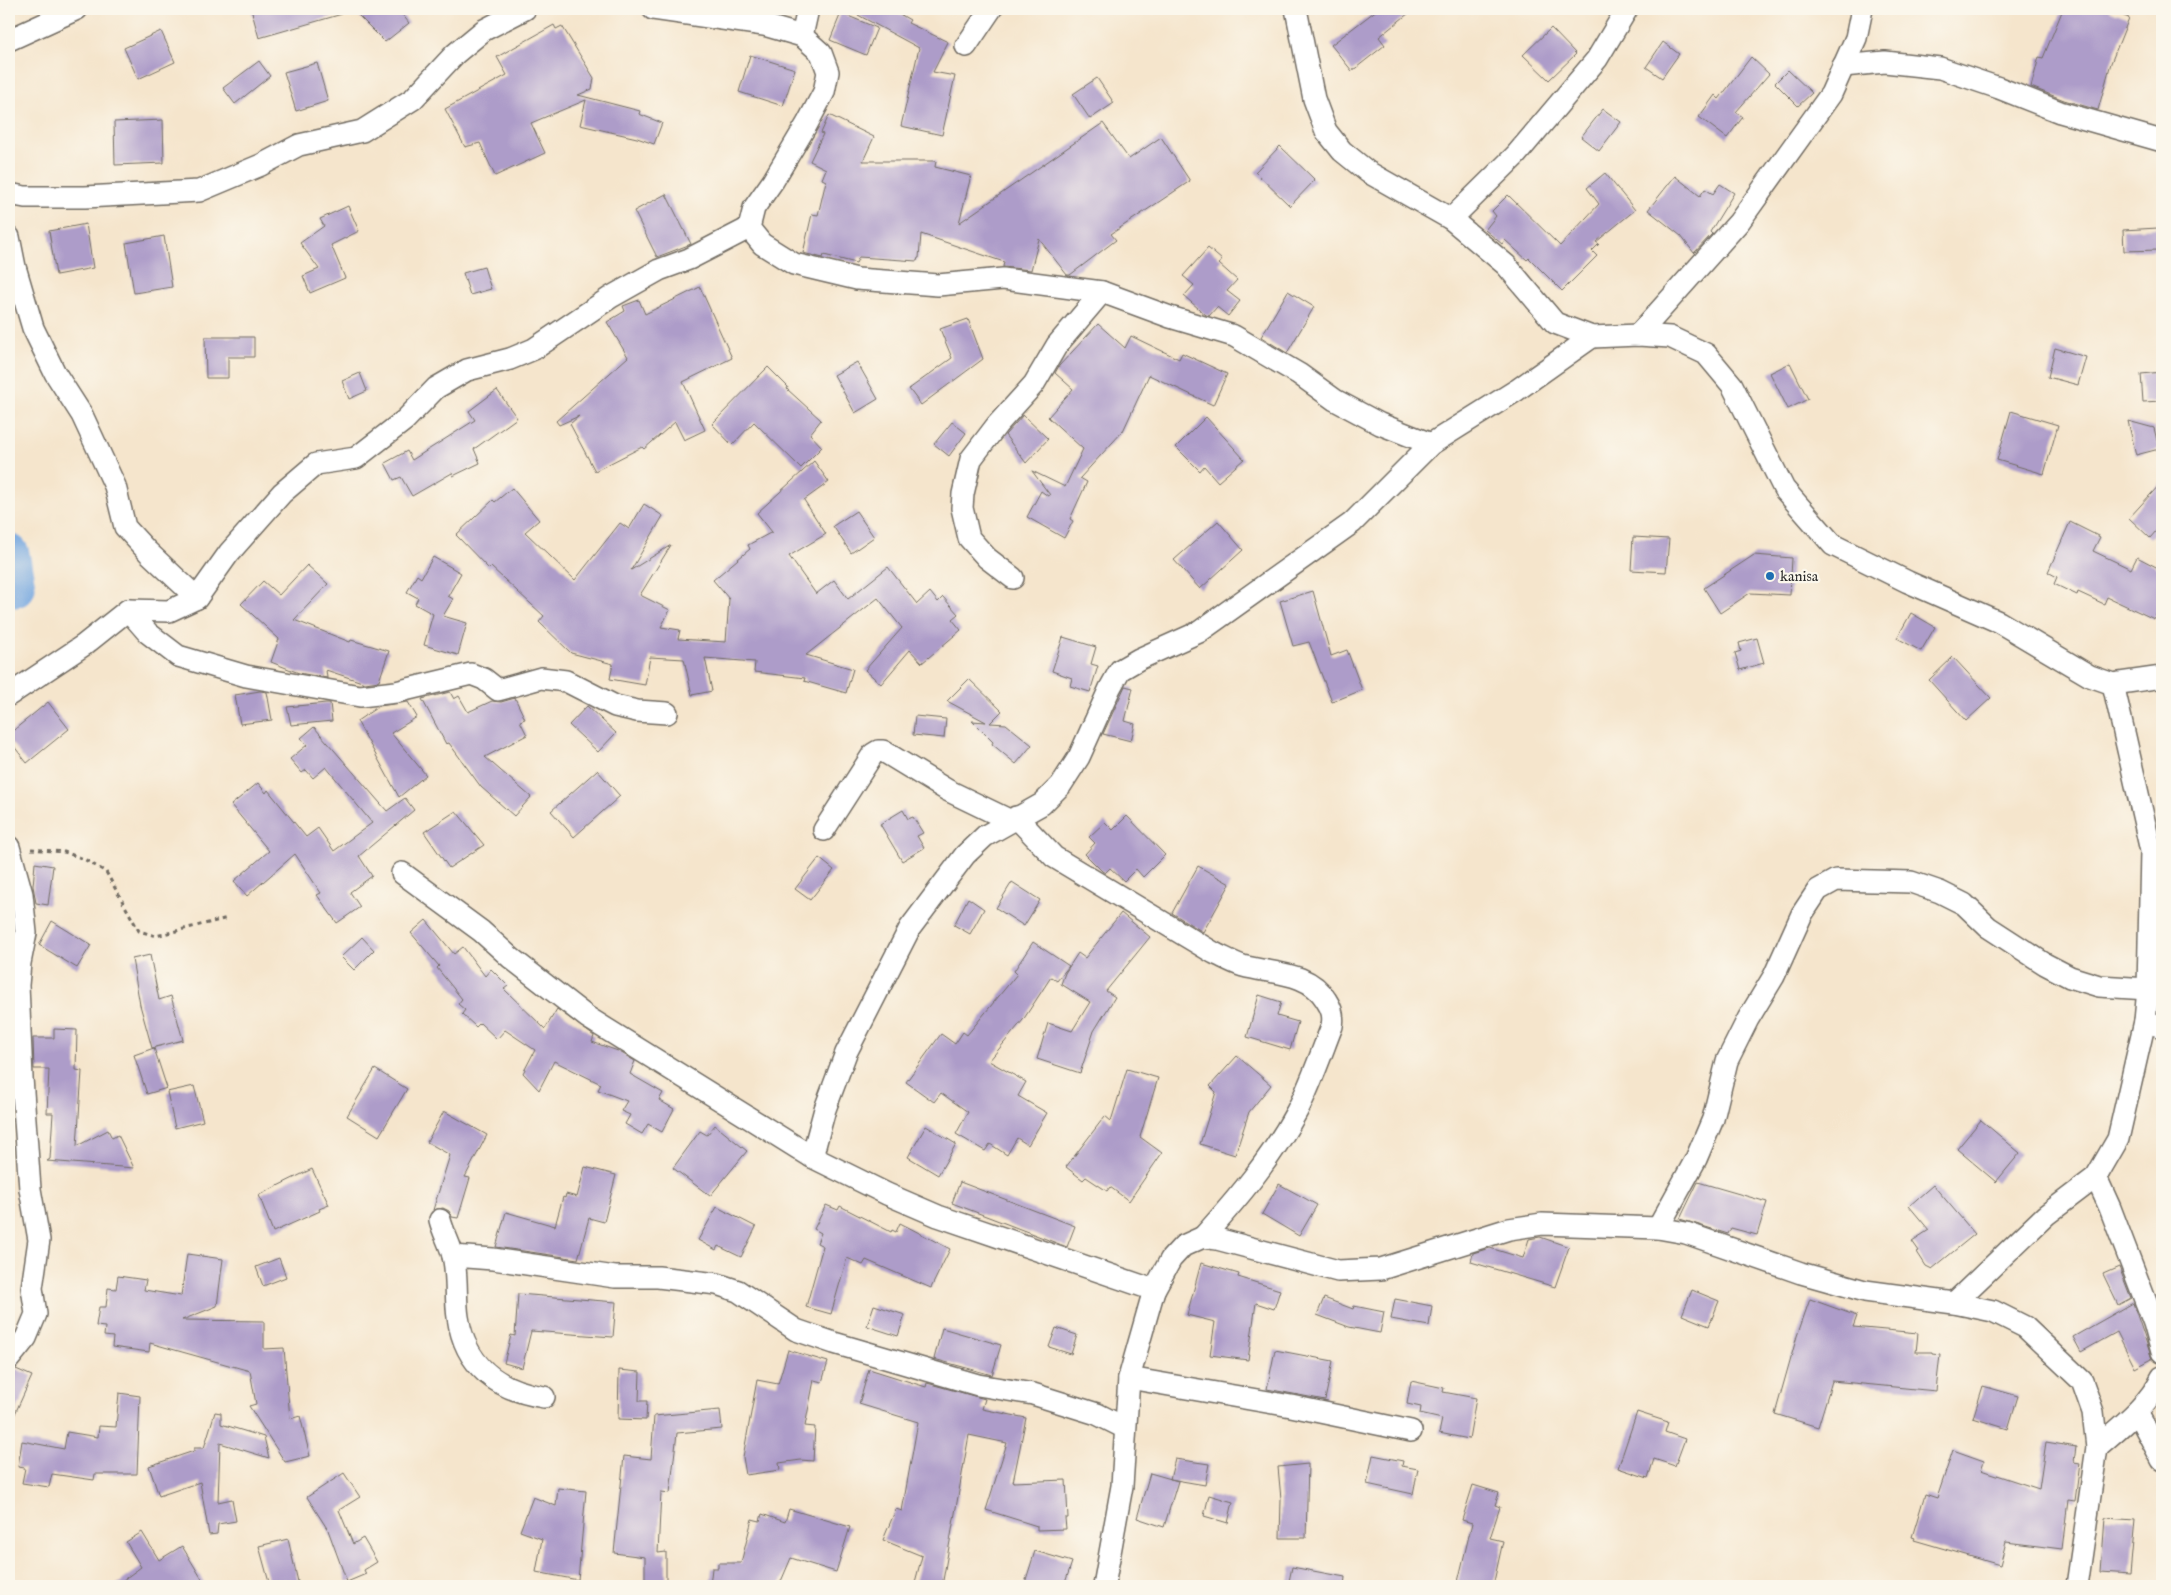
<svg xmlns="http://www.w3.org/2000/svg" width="2171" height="1595" viewBox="0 0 2171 1595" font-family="'IM FELL English',serif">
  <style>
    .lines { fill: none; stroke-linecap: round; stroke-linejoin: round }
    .river { stroke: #73a6df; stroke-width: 41 }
    .building { fill: #ad9cc9 }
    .minor-casing { stroke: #726c63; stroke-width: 24 }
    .path { stroke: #726c63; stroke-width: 3; stroke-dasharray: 4 4; stroke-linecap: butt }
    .minor { stroke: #fff; stroke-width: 21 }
    .poi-dot { fill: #1f6fb2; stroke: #fbf7ec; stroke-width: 2 }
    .labels { text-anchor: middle; stroke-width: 4.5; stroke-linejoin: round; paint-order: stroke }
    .poi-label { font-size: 15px; fill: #2b2b2b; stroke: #fbf7ec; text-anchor: start }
  </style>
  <rect width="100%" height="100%" fill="#fbf7ec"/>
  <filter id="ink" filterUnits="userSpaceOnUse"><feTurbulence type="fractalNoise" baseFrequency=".02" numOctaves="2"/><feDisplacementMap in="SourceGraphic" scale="10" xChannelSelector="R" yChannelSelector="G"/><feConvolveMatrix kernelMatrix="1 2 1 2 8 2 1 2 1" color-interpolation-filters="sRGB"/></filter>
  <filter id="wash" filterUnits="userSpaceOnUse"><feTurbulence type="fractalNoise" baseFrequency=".0096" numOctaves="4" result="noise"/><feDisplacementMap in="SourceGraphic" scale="20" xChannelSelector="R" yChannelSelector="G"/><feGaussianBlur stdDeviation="1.12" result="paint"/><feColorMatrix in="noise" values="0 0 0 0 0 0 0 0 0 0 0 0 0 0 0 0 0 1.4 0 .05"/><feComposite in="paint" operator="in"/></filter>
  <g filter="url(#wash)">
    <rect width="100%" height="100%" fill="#f5e5cc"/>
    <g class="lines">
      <polyline class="river" points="9,554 15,587"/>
    </g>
    <g id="blocks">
      <g class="building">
        <polygon points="251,9 341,9 342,14 259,38"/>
        <polygon points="352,9 398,9 409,23 385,42"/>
        <polygon points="862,9 879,9 888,13 891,9 910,20 908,23 948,42 933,72 955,76 942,135 901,126 919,48 858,15"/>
        <polygon points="1378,9 1414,9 1379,37 1385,45 1352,71 1331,45"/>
        <polygon points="2063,9 2106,9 2129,18 2111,63 2098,110 2064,100 2031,87 2039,57 2043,58"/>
        <polygon points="841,13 877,28 866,55 830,40"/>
        <polygon points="554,25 556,29 562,26 594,78 592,89 578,95 640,111 639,114 662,123 654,144 637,138 580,125 586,100 531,123 545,153 495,176 480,143 465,147 445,109 507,75 497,57"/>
        <polygon points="1551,28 1576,54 1549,80 1523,55"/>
        <polygon points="161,31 175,62 138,79 124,48"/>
        <polygon points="1663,42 1679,54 1662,78 1646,67"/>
        <polygon points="750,55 795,69 783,106 739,92"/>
        <polygon points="1751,57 1769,74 1736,112 1743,117 1727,138 1699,117 1715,95 1719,99"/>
        <polygon points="259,61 270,76 235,104 223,88"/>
        <polygon points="317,63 328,101 296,111 284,72"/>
        <polygon points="1788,70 1812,93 1798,106 1775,83"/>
        <polygon points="1097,78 1114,103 1090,119 1073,94"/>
        <polygon points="1603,109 1621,122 1599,151 1581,137"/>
        <polygon points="829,115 874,137 863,161 936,161 935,167 971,176 959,223 1103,123 1129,159 1161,137 1190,181 1111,234 1116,240 1070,275 1067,275 1039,239 1031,270 1003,267 1004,262 921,234 919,258 918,258 917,261 859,257 856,263 824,255 823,258 803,253 812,214 818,215 826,181 822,179 826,169 810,161 823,134 821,133"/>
        <polygon points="163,120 164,163 115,165 114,122"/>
        <polygon points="1280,146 1315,180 1290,206 1255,172"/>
        <polygon points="1605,173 1635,210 1596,242 1599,244 1592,251 1597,256 1562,291 1529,258 1527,260 1505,240 1502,244 1485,230 1496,216 1492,211 1508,195 1560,246 1599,204 1587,188"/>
        <polygon points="1675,176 1700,196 1705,189 1713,194 1720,184 1734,193 1710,232 1712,234 1694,253 1681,236 1648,210"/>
        <polygon points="666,194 691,244 657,257 634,211"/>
        <polygon points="348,206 359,231 331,245 345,278 310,293 303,276 319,269 300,243 324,226 320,219"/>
        <polygon points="86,224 93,268 56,275 49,231"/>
        <polygon points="2158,228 2159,250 2124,251 2123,230"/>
        <polygon points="164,236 172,287 134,293 126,243"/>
        <polygon points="1208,248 1222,260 1219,264 1237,280 1227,291 1240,301 1228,316 1217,307 1209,316 1206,315 1184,296 1194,285 1183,276"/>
        <polygon points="484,267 491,289 470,295 463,273"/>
        <polygon points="700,287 732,358 683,382 705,430 684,440 675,422 644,449 642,447 595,471 570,424 579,416 559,425 556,421 628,357 607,322 625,311 623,306 639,300 645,314"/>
        <polygon points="1288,291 1314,307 1287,353 1261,337"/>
        <polygon points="968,319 983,359 921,405 909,389 952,358 940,329"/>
        <polygon points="1098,324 1125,348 1131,336 1179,359 1182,353 1227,374 1213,405 1149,375 1123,431 1080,478 1087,482 1070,519 1073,521 1064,538 1027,517 1041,491 1048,496 1050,495 1032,471 1065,487 1083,449 1048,417 1073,389 1055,373 1059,366"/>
        <polygon points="205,337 254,337 254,357 228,357 228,378 206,378"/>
        <polygon points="2055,348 2086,357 2078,385 2048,377"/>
        <polygon points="857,362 878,399 855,413 834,375"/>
        <polygon points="1790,363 1808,399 1788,409 1770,373"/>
        <polygon points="768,367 788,387 787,389 821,420 810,434 822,447 801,468 754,422 732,445 712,424"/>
        <polygon points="2162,372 2162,401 2143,402 2141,374"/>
        <polygon points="360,373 367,391 349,399 342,381"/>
        <polygon points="497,390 517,418 474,449 480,463 453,476 452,473 412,496 401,477 394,480 385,463 407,451 412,460 475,420 469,411"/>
        <polygon points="2011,411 2058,425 2044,474 1997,460"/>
        <polygon points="1023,415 1048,439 1026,463 1005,435"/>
        <polygon points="1206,417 1244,459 1218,482 1204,466 1200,471 1176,447"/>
        <polygon points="2128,421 2154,428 2159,449 2136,455"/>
        <polygon points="952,422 966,433 949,456 934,444"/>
        <polygon points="814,461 829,482 804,500 826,534 789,556 816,594 834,580 848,599 888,567 917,604 930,592 938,602 943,597 958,614 952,619 961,630 922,663 910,650 881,684 865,670 902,628 878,598 806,655 853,669 846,693 804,681 805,678 754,672 755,662 705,658 712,691 692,695 684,659 650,657 645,685 610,679 613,664 571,653 539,622 544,616 491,567 489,569 456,535 493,500 495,502 512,488 539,520 525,532 575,580 620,523 629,529 644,504 663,516 631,570 671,545 640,595 670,610 661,627 680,630 678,639 726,642 729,599 713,580 750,549 748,545 772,532 757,513"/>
        <polygon points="2162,482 2162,524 2150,538 2129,518"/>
        <polygon points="856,511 874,537 851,553 833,526"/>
        <polygon points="1218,521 1243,550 1200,589 1174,560"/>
        <polygon points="2070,522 2100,537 2093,551 2131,569 2137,557 2162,570 2162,619 2155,615 2154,619 2107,597 2104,604 2078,592 2077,595 2054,584 2057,577 2048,572"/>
        <polygon points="1633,537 1669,539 1666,572 1631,570"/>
        <polygon points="1754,555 1792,558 1790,595 1750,593 1720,613 1704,588"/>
        <polygon points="433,557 461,573 448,596 453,599 443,616 467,623 458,655 424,645 433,614 415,604 418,598 407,592 417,575 421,578"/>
        <polygon points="307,565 328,584 294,620 350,642 351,640 389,651 379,681 365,683 326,670 327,678 299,673 271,662 279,639 241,604 263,581 279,595"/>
        <polygon points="1313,591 1331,656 1347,650 1362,690 1332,702 1309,642 1293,646 1280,601"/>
        <polygon points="1911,613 1935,627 1921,651 1897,638"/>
        <polygon points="1063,637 1096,647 1091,664 1098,666 1090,692 1070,686 1072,678 1052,671"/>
        <polygon points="1757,638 1764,663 1740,670 1735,653 1741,651 1739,643"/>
        <polygon points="1953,657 1991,698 1966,721 1929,680"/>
        <polygon points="969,679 1002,711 990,723 1006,724 1032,745 1016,764 992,744 993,742 972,721 986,722 947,701"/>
        <polygon points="1125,686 1133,688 1125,721 1135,724 1131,741 1103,734"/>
        <polygon points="260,691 267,692 272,720 240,724 235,695"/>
        <polygon points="450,692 454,699 459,696 468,712 492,701 501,702 515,698 525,719 520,721 527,735 485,757 531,797 514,816 481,787 449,743 446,744 422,699"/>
        <polygon points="48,702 69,729 27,763 9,740 9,734"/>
        <polygon points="408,702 417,717 391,733 426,775 399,797 357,721 379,706"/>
        <polygon points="326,703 330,703 332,721 291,725 287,707"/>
        <polygon points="587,706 616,733 598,752 569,725"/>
        <polygon points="915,716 946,719 944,738 913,735"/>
        <polygon points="314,727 387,811 405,798 414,810 359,856 372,876 350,892 360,907 337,923 317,895 321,893 295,854 247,896 234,881 269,851 231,805 258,783 266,793 268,790 306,837 318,828 334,851 372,823 326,767 313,778 306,770 302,773 290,759 307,745 301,738"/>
        <polygon points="597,770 620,796 574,837 551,811"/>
        <polygon points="903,810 908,819 913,817 923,833 917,836 924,848 902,861 880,824"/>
        <polygon points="456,811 484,845 449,868 424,832"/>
        <polygon points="1127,816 1165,855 1143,877 1136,869 1124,881 1110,868 1105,873 1102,871 1085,854 1095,843 1089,837 1105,822 1113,830"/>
        <polygon points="819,858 834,870 810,900 795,889"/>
        <polygon points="35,863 53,866 48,905 36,903 33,886"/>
        <polygon points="1198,866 1230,884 1203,932 1172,913"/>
        <polygon points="1012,882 1040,900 1024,926 996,908"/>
        <polygon points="968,898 984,909 970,934 954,925"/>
        <polygon points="1121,913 1150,937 1106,991 1115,997 1094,1031 1080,1073 1037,1059 1048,1023 1072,1031 1090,1002 1061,984 1065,973 1078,953 1085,958"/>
        <polygon points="426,920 454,954 463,947 485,976 491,969 508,986 504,989 545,1029 557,1009 594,1036 592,1042 618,1051 635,1061 630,1074 663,1093 659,1100 674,1109 662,1132 648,1124 642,1134 625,1124 630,1115 621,1111 627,1101 598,1090 601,1084 554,1061 539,1090 523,1073 535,1050 505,1030 497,1039 480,1023 476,1027 462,1014 465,1010 458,1004 462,999 437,968 439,966 411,933"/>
        <polygon points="52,921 91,945 77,968 39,945"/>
        <polygon points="362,937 374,950 354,970 341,957"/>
        <polygon points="1033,942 1069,966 1057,981 1051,977 1023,1020 989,1061 1026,1082 1018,1096 1047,1113 1028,1145 1017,1138 1007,1155 990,1144 985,1151 956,1134 968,1112 941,1093 934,1102 906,1082 941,1034 955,1044 963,1032 967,1035 1017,974 1014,971"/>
        <polygon points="150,955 159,1000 171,996 183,1040 152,1048 140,1005 132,959"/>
        <polygon points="1259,995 1281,1002 1277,1016 1298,1022 1290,1050 1247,1037"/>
        <polygon points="54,1029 77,1030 76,1070 82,1071 77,1146 108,1130 112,1138 118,1135 134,1168 47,1161 50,1159 53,1113 47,1113 49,1069 34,1069 33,1038 54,1038"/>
        <polygon points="154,1048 167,1088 147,1094 134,1055"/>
        <polygon points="1237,1056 1271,1085 1249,1112 1235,1155 1200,1144 1216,1092 1210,1086"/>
        <polygon points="375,1069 407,1089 379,1136 347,1116"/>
        <polygon points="1127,1069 1158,1078 1140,1137 1162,1153 1129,1201 1110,1187 1107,1191 1086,1177 1083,1180 1066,1167 1105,1116 1111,1121"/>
        <polygon points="194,1086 203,1121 175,1128 167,1092"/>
        <polygon points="444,1111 487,1135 465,1177 470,1178 458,1218 452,1217 449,1211 443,1208 433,1210 450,1155 427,1142"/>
        <polygon points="1981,1120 2020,1153 1996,1182 1957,1149"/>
        <polygon points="715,1125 747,1151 710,1196 673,1168 700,1131 707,1135"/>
        <polygon points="926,1126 956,1144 938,1175 908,1157"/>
        <polygon points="585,1167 616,1175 604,1222 589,1218 578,1259 496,1247 506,1212 555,1226 563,1197 565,1198 566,1194 577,1197"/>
        <polygon points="312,1169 329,1205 319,1209 320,1211 273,1232 259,1195"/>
        <polygon points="960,1182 1075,1226 1067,1247 952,1203"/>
        <polygon points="1698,1182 1767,1202 1757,1235 1731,1228 1728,1234 1680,1219"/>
        <polygon points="1279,1184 1317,1205 1299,1236 1262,1214"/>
        <polygon points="1933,1185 1975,1234 1932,1269 1926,1266 1917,1252 1919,1251 1912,1241 1929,1230 1909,1206"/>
        <polygon points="826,1205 838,1210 840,1206 891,1232 892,1230 896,1232 900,1223 950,1249 931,1288 866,1260 863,1265 847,1258 831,1314 806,1307 823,1246 817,1243 821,1233 814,1229"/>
        <polygon points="717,1207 756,1227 741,1257 718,1246 716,1250 698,1240"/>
        <polygon points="1540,1237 1569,1247 1555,1287 1471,1262 1473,1253 1490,1248 1523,1258 1529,1239"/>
        <polygon points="187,1254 223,1259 217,1306 182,1320 264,1321 264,1349 284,1348 290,1419 300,1416 310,1456 285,1462 249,1406 256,1404 250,1371 150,1343 149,1352 112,1347 113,1337 104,1336 105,1327 96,1326 99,1307 106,1307 108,1288 116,1289 118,1276 146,1280 144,1290 181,1296"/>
        <polygon points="279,1258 286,1277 263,1286 256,1267"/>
        <polygon points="1201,1263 1239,1274 1238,1277 1280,1290 1274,1309 1256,1303 1248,1360 1210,1355 1215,1322 1187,1315"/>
        <polygon points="2119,1267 2131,1298 2118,1305 2103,1274"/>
        <polygon points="1692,1290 1719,1301 1709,1326 1682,1315"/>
        <polygon points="518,1294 616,1302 613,1337 531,1331 522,1368 504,1363 511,1335 515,1336"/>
        <polygon points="1324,1298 1353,1309 1354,1306 1384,1312 1380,1333 1349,1327 1317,1315"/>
        <polygon points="1395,1299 1432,1306 1429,1326 1391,1319"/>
        <polygon points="1810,1299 1857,1316 1853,1327 1918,1333 1916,1352 1932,1352 1932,1353 1940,1354 1936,1391 1832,1381 1818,1427 1775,1414 1797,1336"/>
        <polygon points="2133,1303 2152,1359 2135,1368 2117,1332 2081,1352 2073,1337"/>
        <polygon points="874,1305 905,1315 898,1336 867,1326"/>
        <polygon points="942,1328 1001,1345 992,1375 934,1359"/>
        <polygon points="1056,1328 1077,1335 1071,1354 1049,1347"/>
        <polygon points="788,1350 828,1362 822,1382 814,1380 805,1426 815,1427 813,1461 801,1460 779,1463 780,1470 746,1475 743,1457 757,1380 778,1384"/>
        <polygon points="1275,1350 1333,1361 1325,1400 1267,1389"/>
        <polygon points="16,1369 32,1376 9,1427 9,1379 12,1371"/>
        <polygon points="869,1369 926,1387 927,1383 985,1399 982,1409 1026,1418 1013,1482 1066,1480 1068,1518 1065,1518 1066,1529 1037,1530 1037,1526 986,1510 1007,1443 969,1435 942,1586 914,1586 922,1556 883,1540 896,1509 902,1511 918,1422 859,1404"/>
        <polygon points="619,1370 640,1372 639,1401 647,1401 646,1420 618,1419"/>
        <polygon points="1411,1381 1444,1388 1443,1392 1476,1398 1469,1439 1439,1433 1442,1419 1420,1414 1421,1407 1407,1404"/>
        <polygon points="1983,1386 2018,1396 2008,1429 1973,1418"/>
        <polygon points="119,1393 140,1396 137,1474 95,1474 94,1480 52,1474 49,1487 22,1483 25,1468 18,1467 22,1441 64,1449 67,1432 98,1437 99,1426 116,1427"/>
        <polygon points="720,1410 722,1429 677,1433 670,1493 661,1492 658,1553 666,1552 666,1586 645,1586 645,1557 614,1553 624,1456 651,1459 654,1416"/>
        <polygon points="215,1412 221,1413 221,1424 264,1437 269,1458 220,1443 218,1502 232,1499 236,1521 218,1524 217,1534 209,1535 200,1482 159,1496 149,1466 194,1451 194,1448 204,1448"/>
        <polygon points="1637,1412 1668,1422 1665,1432 1685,1439 1675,1466 1654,1459 1648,1478 1618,1468"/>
        <polygon points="2046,1442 2076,1447 2074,1462 2080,1463 2075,1501 2068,1500 2062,1549 2006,1542 2000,1565 1914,1540 1915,1538 1912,1537 1925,1494 1937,1498 1953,1450 1984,1461 1981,1470 2039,1489"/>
        <polygon points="1373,1455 1403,1461 1402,1466 1418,1469 1413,1494 1367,1484"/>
        <polygon points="1175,1459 1209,1464 1205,1485 1170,1479"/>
        <polygon points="1308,1464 1306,1538 1280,1538 1281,1499 1278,1467"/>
        <polygon points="344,1473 360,1497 339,1510 353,1544 363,1538 377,1562 364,1570 366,1574 347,1582 328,1530 307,1497"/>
        <polygon points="1150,1473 1178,1481 1164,1527 1137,1518"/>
        <polygon points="1473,1485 1499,1493 1495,1505 1500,1507 1490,1538 1503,1541 1493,1586 1457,1586 1472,1523 1462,1520"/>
        <polygon points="558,1488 586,1491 578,1580 536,1572 542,1539 520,1531 533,1497 556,1506"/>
        <polygon points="1209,1495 1233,1502 1228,1523 1204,1516"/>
        <polygon points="789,1509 850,1527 836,1572 791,1558 779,1586 710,1586 712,1568 718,1568 718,1563 741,1563 752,1519 760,1521 762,1514 785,1522"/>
        <polygon points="2105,1518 2135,1520 2130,1574 2101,1572"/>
        <polygon points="142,1532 159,1560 182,1546 206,1586 115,1586 141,1567 126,1542"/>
        <polygon points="288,1539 299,1586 270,1586 259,1546"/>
        <polygon points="1035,1551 1072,1562 1064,1586 1024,1586"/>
        <polygon points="1292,1567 1345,1577 1344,1586 1288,1586"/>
      </g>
    </g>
  </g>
  <g filter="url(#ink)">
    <use href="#blocks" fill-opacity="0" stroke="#726c63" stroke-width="1"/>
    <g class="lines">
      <defs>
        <g id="minor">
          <polyline points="653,9 764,25 802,36 821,53 828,72 824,92 807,124 773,181 754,208 749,228 762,244 794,264 857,279 938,285 1003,279 1102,292 1170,317 1234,336 1299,374 1335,400 1380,424 1431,444"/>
          <polyline points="1296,9 1314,99 1326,131 1342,151 1368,172 1451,219 1506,265 1555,323 1592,337 1638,335 1670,337 1706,354 1732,385 1784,489 1833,545 1908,582 1999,622 2090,676 2113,684 2162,677"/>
          <polyline points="802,36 808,9"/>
          <polyline points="9,40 77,9"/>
          <polyline points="966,46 991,9"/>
          <polyline points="1843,66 1885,62 1940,68 1999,88 2060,112 2162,141"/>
          <polyline points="9,194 25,197 85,197 199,191 261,165 299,145 362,131 413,99 455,54 484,30 525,9"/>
          <polyline points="1451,219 1516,155 1597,59 1627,9"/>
          <polyline points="9,237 15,267 33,328 55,373 82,415 115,486 125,527 148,552 197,598"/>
          <polyline points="1638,335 1739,222 1831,94 1856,38 1862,9"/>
          <polyline points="1013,578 987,558 969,538 962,508 963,494 971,459 997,425 1034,384 1057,345 1102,292"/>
          <polyline points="128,610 148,633 178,656 246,676 360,696 396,692 471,674 484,679 498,690 541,678 566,681 615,706 637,711 667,713"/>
          <polyline points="9,695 84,645 128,610 169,611 197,598 229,553 282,493 316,464 356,458 405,420 436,388 467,370 510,359 534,349 611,297 659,270 689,259 749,228"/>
          <path d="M1016,817L1054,857L1214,953C1223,957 1233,963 1243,966C1272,974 1309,971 1326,1000C1332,1009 1334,1016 1332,1026C1321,1054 1311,1084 1297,1111C1272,1158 1238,1198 1203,1237"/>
          <polyline points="824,830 873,754 878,751 883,751 947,790 1011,821"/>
          <polyline points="402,873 481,931 511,958 587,1017 812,1157 887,1194 938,1216 1154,1290"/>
          <polyline points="2145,1021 2162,1027"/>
          <polyline points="812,1157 825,1109 846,1053 910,928 965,855 985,836 1042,804 1061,785 1079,757 1110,688 1120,670 1139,659 1199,632 1352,523 1431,444 1517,390 1592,337"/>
          <polyline points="2096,1177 2110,1208 2154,1323 2162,1352"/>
          <path d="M440,1220C443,1232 450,1244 453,1256C458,1275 455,1298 458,1317C465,1366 497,1390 544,1397"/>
          <polyline points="1658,1228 1696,1159 1713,1119 1727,1061 1748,1019 1774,976 1802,914 1818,890 1836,880 1911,882 1940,892 1964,904 1988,927 2045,964 2070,977 2099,986 2148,989"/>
          <polyline points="453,1256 493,1259 615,1277 658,1277 717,1284 738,1291 796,1330 834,1343 978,1385 1033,1394 1097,1414 1125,1428"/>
          <polyline points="1954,1303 2046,1215 2096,1177 2118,1139 2145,1021 2148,989 2151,851 2113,684"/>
          <polyline points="9,1359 26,1338 36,1314 32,1288 39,1240 30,1189 22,1078 18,985 20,963 26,933 22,894 9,847"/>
          <polyline points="1129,1378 1291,1406 1411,1431"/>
          <polyline points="2137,1412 2162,1460"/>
          <path d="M2097,1447C2121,1426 2148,1406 2162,1377"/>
          <polyline points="1104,1586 1122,1486 1129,1378 1154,1290 1171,1259 1183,1246 1203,1237 1217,1239 1338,1271 1381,1269 1509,1229 1542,1224 1658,1228 1686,1233 1801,1273 1865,1291 1954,1303 1993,1311 2025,1327 2082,1381 2093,1412 2097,1447 2077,1586"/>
        </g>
      </defs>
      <use href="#minor" class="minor-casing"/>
      <polyline class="path" points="31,849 64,852 84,859 106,872 139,931 156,936 228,918"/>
      <use href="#minor" class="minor"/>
    </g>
  </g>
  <circle class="poi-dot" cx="1770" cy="576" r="5"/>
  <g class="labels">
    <g class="poi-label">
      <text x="1780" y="581">kanisa</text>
    </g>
  </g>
  <rect width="2171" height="1595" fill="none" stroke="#fbf7ec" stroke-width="30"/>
</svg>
